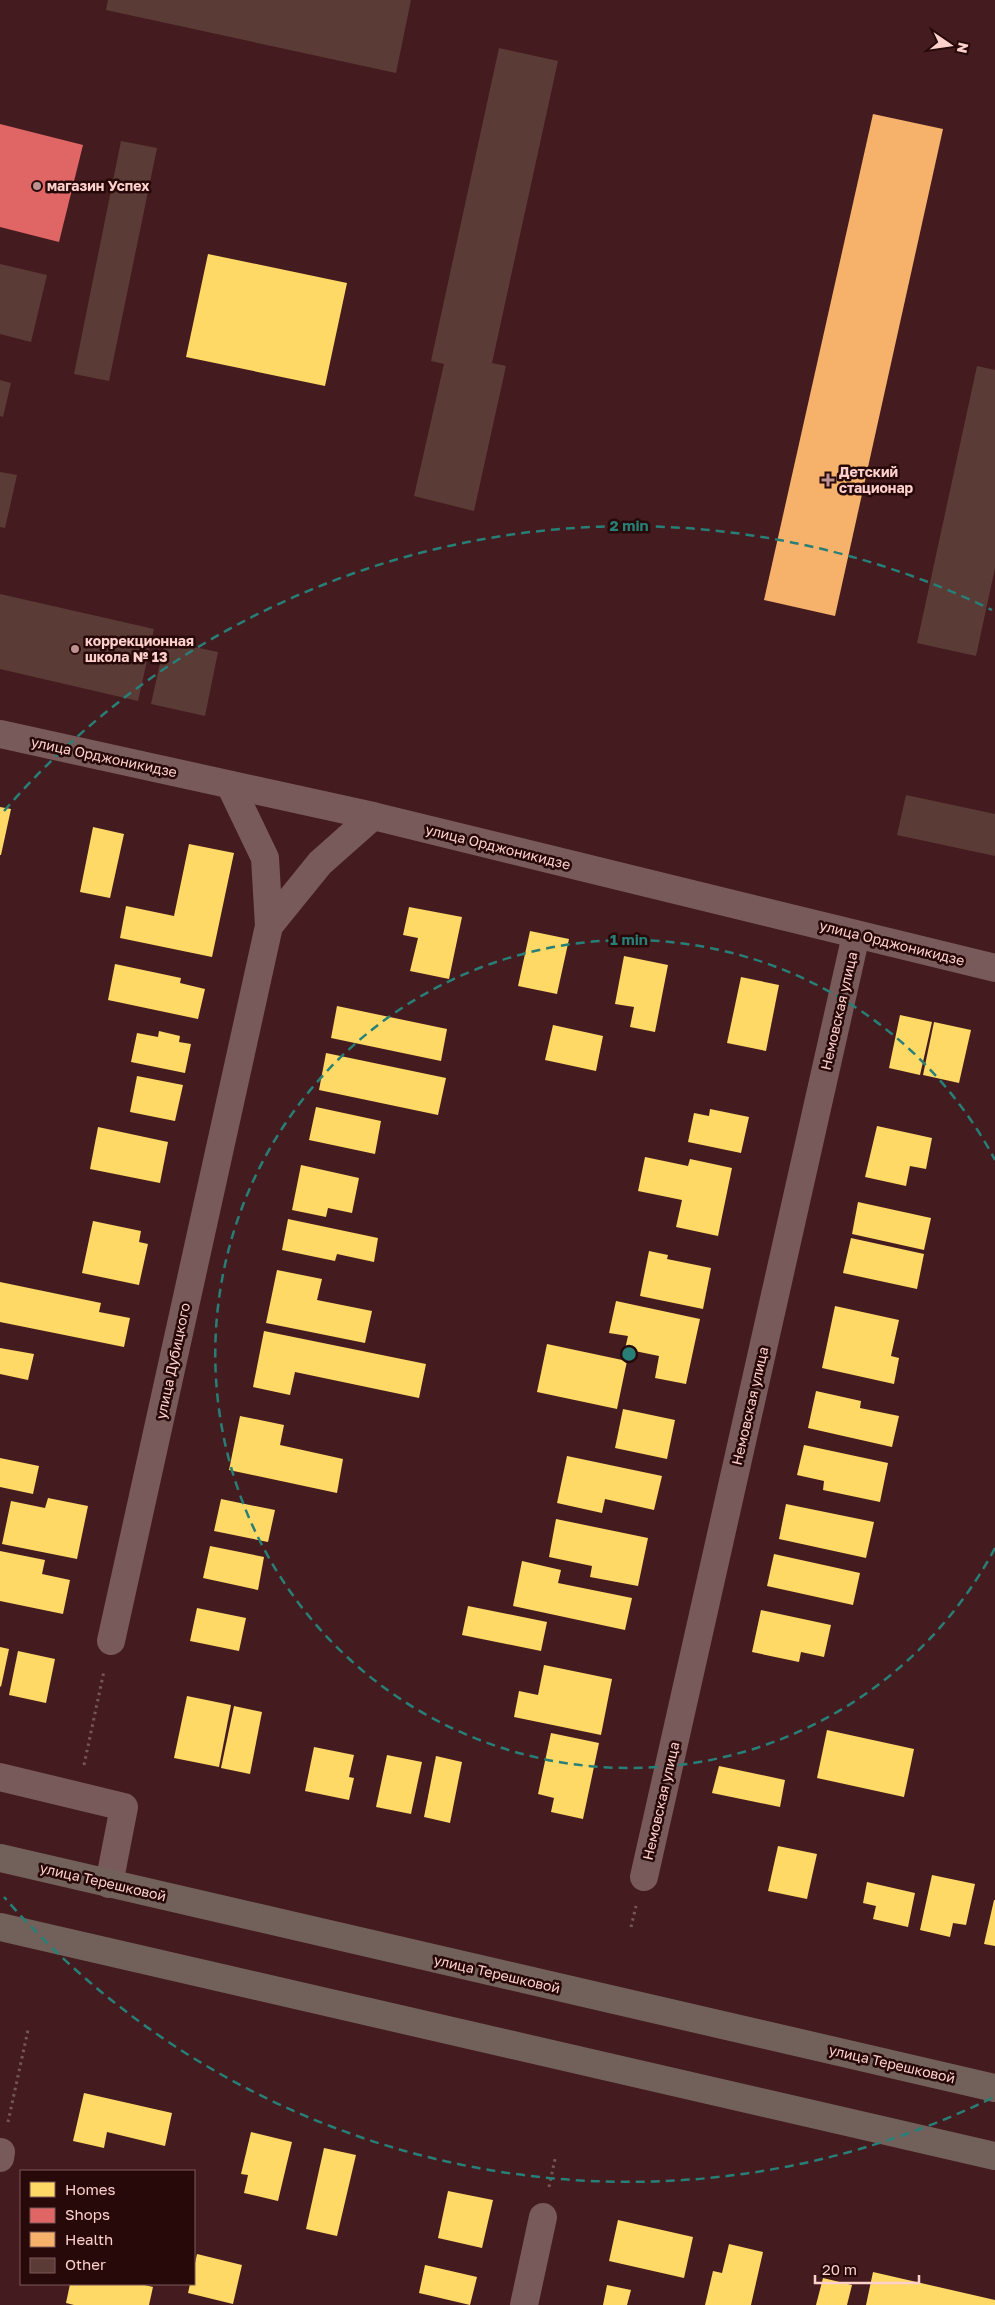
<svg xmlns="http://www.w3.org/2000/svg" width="995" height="2305" viewBox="0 0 995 2305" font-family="'Golos Text',sans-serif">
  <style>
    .homes { fill: #ffd966 }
    .shops { fill: #e06666 }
    .health { fill: #f6b26b }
    .building { fill: #5b3b36 }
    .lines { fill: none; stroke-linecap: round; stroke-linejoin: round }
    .path { stroke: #745857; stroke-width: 3; stroke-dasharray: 2.5 4; stroke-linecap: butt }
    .minor { stroke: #795a5a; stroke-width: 28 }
    .major { stroke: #72615a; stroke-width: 28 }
    .ring { fill: none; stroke: #277f77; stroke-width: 2.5; stroke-dasharray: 9 6 }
    .poi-dot { fill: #bc918f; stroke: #270909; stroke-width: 2 }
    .labels { text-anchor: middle; stroke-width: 5; stroke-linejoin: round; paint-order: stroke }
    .poi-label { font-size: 14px; font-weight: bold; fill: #fdd0cc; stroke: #270909; text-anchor: start }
    .street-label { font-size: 14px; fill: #fdd0cc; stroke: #270909 }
    .centre { fill: #277f77; stroke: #270909; stroke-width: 2.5 }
    .ring-label { font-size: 15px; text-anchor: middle; font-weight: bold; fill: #277f77; stroke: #270909; stroke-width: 5; stroke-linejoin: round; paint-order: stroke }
  </style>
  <rect width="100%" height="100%" fill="#441c1f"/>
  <g class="homes">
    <polygon points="208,254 347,283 325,386 186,357"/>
    <polygon points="0,807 11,809 1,855 0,855"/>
    <polygon points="93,827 124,834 110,898 80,892"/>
    <polygon points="189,844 234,853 212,957 120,938 126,906 174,916"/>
    <polygon points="409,907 462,917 449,979 410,971 418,938 403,935"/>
    <polygon points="530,931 569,939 557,994 518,986"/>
    <polygon points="624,956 668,965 655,1032 630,1027 634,1007 615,1004"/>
    <polygon points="115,964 181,978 180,983 205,989 198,1019 108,1000"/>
    <polygon points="741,977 779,985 766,1051 727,1043"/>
    <polygon points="337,1006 447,1029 441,1061 331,1038"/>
    <polygon points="900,1015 932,1022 920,1075 889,1068"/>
    <polygon points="934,1022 971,1030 959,1083 923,1075"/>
    <polygon points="553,1025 603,1036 596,1071 545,1060"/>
    <polygon points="159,1031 180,1036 179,1042 191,1044 185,1073 131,1062 137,1033 158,1037"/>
    <polygon points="326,1053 446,1078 438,1115 319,1090"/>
    <polygon points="137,1076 183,1085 175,1121 130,1112"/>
    <polygon points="316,1107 381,1121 375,1154 309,1140"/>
    <polygon points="710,1109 749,1117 741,1153 688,1142 694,1113 709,1116"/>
    <polygon points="877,1126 932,1138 926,1169 910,1166 906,1186 865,1177"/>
    <polygon points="98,1127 168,1142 160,1183 90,1169"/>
    <polygon points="645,1157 688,1166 690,1159 732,1168 718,1236 676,1227 682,1200 638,1191"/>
    <polygon points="301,1165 359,1178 352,1213 328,1208 326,1217 292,1210"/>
    <polygon points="858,1202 931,1218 924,1250 852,1234"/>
    <polygon points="288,1219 378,1238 374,1262 337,1254 335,1261 282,1250"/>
    <polygon points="93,1221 141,1231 139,1242 148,1244 139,1285 82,1273"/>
    <polygon points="851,1238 924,1254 917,1289 843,1273"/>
    <polygon points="649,1251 668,1255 667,1259 711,1268 703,1309 640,1296"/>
    <polygon points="277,1270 322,1279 317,1300 372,1311 365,1343 266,1323"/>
    <polygon points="0,1282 101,1303 99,1312 130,1318 124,1347 0,1322"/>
    <polygon points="616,1301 700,1319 686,1384 655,1378 659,1356 625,1349 628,1336 609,1333"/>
    <polygon points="835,1306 899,1320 891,1356 899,1358 894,1384 822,1368"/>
    <polygon points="264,1331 426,1364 419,1398 295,1372 290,1395 253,1387"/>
    <polygon points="547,1344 627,1361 617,1409 537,1392"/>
    <polygon points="0,1348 34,1354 28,1380 0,1374"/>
    <polygon points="816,1391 861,1401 860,1408 899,1416 892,1447 808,1428"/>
    <polygon points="623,1409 675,1420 667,1459 615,1448"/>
    <polygon points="240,1416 284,1425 280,1445 343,1459 337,1493 229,1470"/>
    <polygon points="804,1445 888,1463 880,1502 823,1490 824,1481 797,1475"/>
    <polygon points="567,1456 662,1476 654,1510 605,1499 602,1513 557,1503"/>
    <polygon points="0,1458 39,1466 33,1494 0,1487"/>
    <polygon points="48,1498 88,1506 77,1559 2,1544 11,1501 45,1508"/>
    <polygon points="221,1499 275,1510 268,1542 214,1531"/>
    <polygon points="786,1504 874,1522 866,1558 779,1539"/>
    <polygon points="556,1519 648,1538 638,1586 590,1577 592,1566 549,1557"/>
    <polygon points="210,1546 264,1557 258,1590 203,1578"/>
    <polygon points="0,1551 45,1560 42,1574 70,1580 63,1614 0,1601"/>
    <polygon points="774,1554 860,1573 853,1605 767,1586"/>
    <polygon points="522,1561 561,1570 558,1583 632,1598 625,1630 513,1606"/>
    <polygon points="468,1606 547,1622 541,1651 462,1635"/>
    <polygon points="197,1608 246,1618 239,1651 190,1641"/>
    <polygon points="761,1610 831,1625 824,1657 801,1652 799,1662 752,1652"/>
    <polygon points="0,1647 9,1649 1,1687 0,1686"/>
    <polygon points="18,1651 55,1659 46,1703 9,1695"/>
    <polygon points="544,1665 612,1679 601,1735 514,1717 519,1691 538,1695"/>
    <polygon points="187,1696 231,1705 219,1767 174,1758"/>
    <polygon points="234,1706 262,1712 250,1774 221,1768"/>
    <polygon points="827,1730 914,1749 904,1797 817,1778"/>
    <polygon points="551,1733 599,1743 583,1819 551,1812 554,1798 538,1794"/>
    <polygon points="314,1747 354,1755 349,1777 354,1778 349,1800 305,1791"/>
    <polygon points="387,1755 422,1762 411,1814 376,1807"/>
    <polygon points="436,1756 462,1762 450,1823 424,1817"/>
    <polygon points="719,1766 785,1780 780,1807 712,1793"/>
    <polygon points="778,1846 817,1854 807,1899 768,1891"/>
    <polygon points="932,1875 975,1884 966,1925 953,1923 950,1937 920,1930"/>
    <polygon points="867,1882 915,1893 908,1927 873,1919 876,1906 863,1903"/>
    <polygon points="994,1900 995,1900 995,1946 984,1944"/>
    <polygon points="84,2093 172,2113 165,2146 107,2132 104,2148 73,2141"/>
    <polygon points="251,2132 292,2142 278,2201 244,2193 248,2175 241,2174"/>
    <polygon points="324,2148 356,2155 337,2236 306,2229"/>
    <polygon points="448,2191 493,2200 482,2248 438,2238"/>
    <polygon points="618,2220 693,2237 684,2278 609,2261"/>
    <polygon points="729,2244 763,2252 751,2305 705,2305 713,2271 722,2273"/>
    <polygon points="197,2254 242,2265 233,2304 188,2293 190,2284 194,2284 194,2268"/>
    <polygon points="425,2265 477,2277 470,2305 419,2293"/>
    <polygon points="873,2272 995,2300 995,2305 866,2305"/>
    <polygon points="823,2278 852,2285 847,2305 816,2305"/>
    <polygon points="70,2284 140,2284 153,2287 149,2305 74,2305 66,2303"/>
    <polygon points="607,2285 631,2290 627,2305 603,2305"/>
  </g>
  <polygon class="shops" points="0,124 83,145 59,242 0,227"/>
  <polygon class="health" points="873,114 943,129 835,616 764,600"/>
  <g class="building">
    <polygon points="108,0 411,0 396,73 106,10"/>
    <polygon points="499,48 558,61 492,363 506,366 474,511 414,496 444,364 431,361"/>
    <polygon points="121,141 157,148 109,381 74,374"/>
    <polygon points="0,264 47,275 31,342 0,334"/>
    <polygon points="977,366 995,370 995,568 976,656 917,643"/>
    <polygon points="0,380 11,383 3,417 0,416"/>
    <polygon points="0,472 17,475 5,528 0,527"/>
    <polygon points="0,594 154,629 138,701 0,669"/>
    <polygon points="165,641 218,652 205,716 151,704"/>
    <polygon points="906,795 995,814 995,856 897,835"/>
  </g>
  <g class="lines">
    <g class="path">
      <polyline points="84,1765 104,1671"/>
      <polyline points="631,1927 636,1906"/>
      <polyline points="8,2122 28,2030"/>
      <polyline points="549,2187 555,2159"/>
    </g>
    <g class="minor">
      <polyline points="0,734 373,816 995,968"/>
      <polyline points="269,926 320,863 373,816"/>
      <polyline points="111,1641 269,926 265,858 230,785"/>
      <polyline points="0,1777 124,1807 109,1884"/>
      <polyline points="644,1877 856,935"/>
      <polyline points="0,2158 1,2152"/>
      <polyline points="524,2305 543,2217"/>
    </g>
    <g class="major">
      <polyline points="0,1858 995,2088"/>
      <polyline points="0,1927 995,2156"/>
    </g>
  </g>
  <g class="ring">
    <path d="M995 1548A414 414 0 1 1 995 1160"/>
    <path d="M992 2098A828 828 0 0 1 4 1897M4 811A828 828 0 0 1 992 610"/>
  </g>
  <g class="poi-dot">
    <circle cx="37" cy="186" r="5"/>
    <path d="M825.5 472.5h5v5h5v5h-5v5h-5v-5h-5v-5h5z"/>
    <circle cx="75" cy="649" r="5"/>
  </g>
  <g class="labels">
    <g class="poi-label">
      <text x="47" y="191">магазин Успех</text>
      <text x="839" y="477">Детский<tspan x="839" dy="16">стационар</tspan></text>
      <text x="85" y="646">коррекционная<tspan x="85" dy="16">школа № 13</tspan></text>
    </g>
    <g class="street-label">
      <text transform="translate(104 757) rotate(12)" y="5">улица Орджоникидзе</text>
      <text transform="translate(498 847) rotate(14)" y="5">улица Орджоникидзе</text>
      <text transform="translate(892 943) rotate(14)" y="5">улица Орджоникидзе</text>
      <text transform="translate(839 1011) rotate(-77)" y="5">Немовская улица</text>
      <text transform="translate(173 1361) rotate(-78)" y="5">улица Дубицкого</text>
      <text transform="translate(750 1406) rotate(-77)" y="5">Немовская улица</text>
      <text transform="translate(661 1801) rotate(-77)" y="5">Немовская улица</text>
      <text transform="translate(103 1882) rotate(13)" y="5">улица Терешковой</text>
      <text transform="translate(497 1974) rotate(13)" y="5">улица Терешковой</text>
      <text transform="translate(892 2064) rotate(13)" y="5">улица Терешковой</text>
    </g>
  </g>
  <circle cx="629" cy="1354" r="8" class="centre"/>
  <g class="ring-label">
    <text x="629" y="531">2 min</text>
    <text x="629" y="945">1 min</text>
  </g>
  <rect x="20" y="2170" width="175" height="115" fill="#270909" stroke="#7d5957"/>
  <rect x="30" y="2182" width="25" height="15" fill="#ffd966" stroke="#7d5957"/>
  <text x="65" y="2195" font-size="15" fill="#fdd0cc">Homes</text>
  <rect x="30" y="2208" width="25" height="15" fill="#e06666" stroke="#7d5957"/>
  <text x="65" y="2220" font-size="15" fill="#fdd0cc">Shops</text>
  <rect x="30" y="2232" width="25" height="15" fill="#f6b26b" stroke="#7d5957"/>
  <text x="65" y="2245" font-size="15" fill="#fdd0cc">Health</text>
  <rect x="30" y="2258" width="25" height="15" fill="#5b3b36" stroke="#7d5957"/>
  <text x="65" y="2270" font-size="15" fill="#fdd0cc">Other</text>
  <g transform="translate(950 45) rotate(103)" stroke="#270909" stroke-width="4" paint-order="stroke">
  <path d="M0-4L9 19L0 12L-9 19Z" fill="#fdd0cc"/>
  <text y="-8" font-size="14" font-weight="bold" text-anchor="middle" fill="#fdd0cc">N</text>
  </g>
  <path d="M815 2275v8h104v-8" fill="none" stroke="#fdd0cc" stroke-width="2.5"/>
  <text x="822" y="2275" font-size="15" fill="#fdd0cc" stroke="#270909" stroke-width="4" paint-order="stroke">20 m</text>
</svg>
